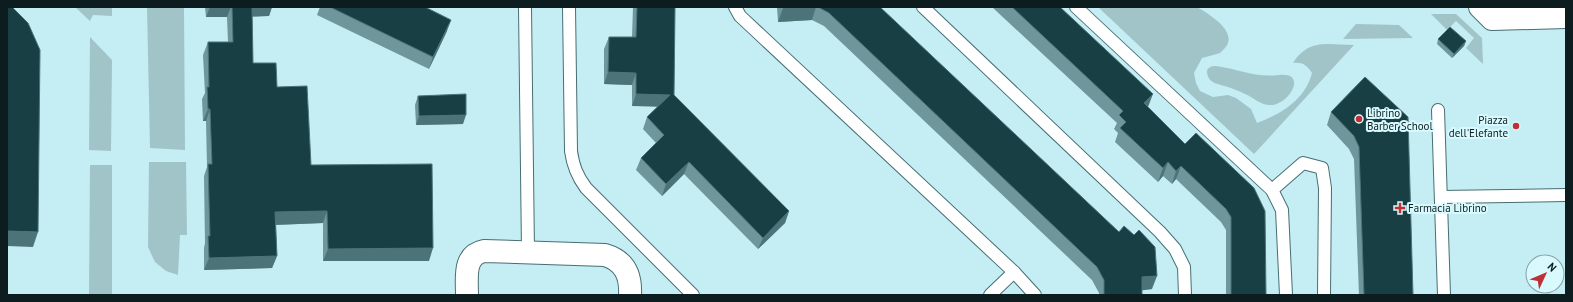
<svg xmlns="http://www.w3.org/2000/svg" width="1573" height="302" viewBox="0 0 1573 302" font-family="'PT Sans',sans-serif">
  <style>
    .green { fill: #a1c4c8 }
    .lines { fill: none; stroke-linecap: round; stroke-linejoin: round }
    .service-casing { stroke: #476e72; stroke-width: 14 }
    .minor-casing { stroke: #476e72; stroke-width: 24 }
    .service { stroke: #fff; stroke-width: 12 }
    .minor { stroke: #fff; stroke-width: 22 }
    .wall { fill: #6e969b }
    .shaded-wall { fill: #4c7478 }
    .building { fill: #183f43; stroke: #4c7478 }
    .poi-dot { fill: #bf2f35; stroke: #d8fafe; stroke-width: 1.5 }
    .labels { text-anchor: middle; stroke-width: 4; stroke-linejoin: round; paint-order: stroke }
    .poi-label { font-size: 11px; fill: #0d1d1f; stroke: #d8fafe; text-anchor: start }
  </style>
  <rect width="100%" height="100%" fill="#c4eef3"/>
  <g class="green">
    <polygon points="75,7 112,7 112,16 93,15 90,21"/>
    <polygon points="147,7 184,7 185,150 150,148"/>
    <path d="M1098,7H1197C1209,14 1239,32 1225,48C1224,49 1221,52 1220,53C1215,55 1208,56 1202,58L1194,73L1196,83L1200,91L1213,97L1228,95L1236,98L1251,109L1257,123C1281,114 1305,100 1312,73C1307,65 1302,62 1293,63C1309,38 1328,45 1354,45L1254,154Z"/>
    <polygon points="1431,14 1456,14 1482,38 1483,64 1466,48 1474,38 1456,21 1447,30"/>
    <polygon points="1356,24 1399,25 1413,38 1343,39"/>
    <polygon points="90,37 112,60 111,151 89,150"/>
    <path d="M1216,66C1239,69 1255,78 1279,75C1309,72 1288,106 1270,105C1260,105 1253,97 1245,94C1240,91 1233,89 1228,87C1219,84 1208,84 1207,72C1207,67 1212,66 1216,66Z"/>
    <polygon points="149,162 186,162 187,235 180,235 178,275 166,271 155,262 148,247"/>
    <polygon points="90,165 112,165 112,295 89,295"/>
  </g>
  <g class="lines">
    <defs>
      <g id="service">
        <polyline points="525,7 528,252"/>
        <path d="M569,7L571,151C573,166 577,176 586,188L693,295"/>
        <polyline points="735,7 740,16 1014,272"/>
        <polyline points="923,7 1160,232 1175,249 1184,267 1185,295"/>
        <polyline points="1076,7 1272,190 1282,210 1286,295"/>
        <polyline points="1438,110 1444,295"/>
        <polyline points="1272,190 1303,163 1322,168 1325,188 1324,295"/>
        <polyline points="1441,197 1566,195"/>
        <polyline points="990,295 1014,272 1035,295"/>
      </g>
      <g id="minor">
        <polyline points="1480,7 1492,19 1566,17"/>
        <path d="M467,295C467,278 463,255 484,251L605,255C625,261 631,276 630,295"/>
      </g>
    </defs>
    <use href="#service" class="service-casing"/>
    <use href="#minor" class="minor-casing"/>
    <use href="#service" class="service"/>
    <use href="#minor" class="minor"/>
  </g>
  <g class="wall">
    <polygon points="205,7 272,7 269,16 252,16 253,63 277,87 311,165 429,261 323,261 323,223 276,225 277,256 272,268 204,270 204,248 205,243 204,176 207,167 206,121 203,121 202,99 205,93 203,55 208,42 228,42 227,17 206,17"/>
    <polygon points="320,7 425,7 447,31 429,69 317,15"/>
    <polygon points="633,7 675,7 674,95 789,211 785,223 758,249 684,174 662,196 636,170 641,158 656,143 643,129 647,117 658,106 632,106 632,85 604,84 604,49 609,37 632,37"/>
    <polygon points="777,7 880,7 1152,289 1142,290 1142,295 1099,295 1099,293 1092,280 824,26 812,20 778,22"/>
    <polygon points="992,7 1060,7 1148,107 1185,144 1196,133 1266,295 1226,295 1226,230 1221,222 1176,179 1172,184 1163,176 1158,182 1115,142 1118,133 1114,129 1117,123"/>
    <polygon points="1438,39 1466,41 1464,46 1452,58 1437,44"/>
    <polygon points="1365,77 1413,295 1359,295 1354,159 1349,149 1327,125 1331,112"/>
    <polygon points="418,96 463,124 416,125 415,105"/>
  </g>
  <g class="shaded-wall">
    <polygon points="210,7 231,7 227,17 206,17"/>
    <polygon points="251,7 272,7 269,16 247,17"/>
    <polygon points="805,7 816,7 812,20 778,22 783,8"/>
    <polygon points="451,20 447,31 429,69 433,57"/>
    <polygon points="1466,41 1464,46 1452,58 1454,54"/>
    <polygon points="608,72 636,73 632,85 604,84"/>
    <polygon points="636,94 670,95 666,107 632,106"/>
    <polygon points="1153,94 1148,107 1144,103"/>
    <polygon points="208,109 210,109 206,121 203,121"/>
    <polygon points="466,115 463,124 416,125 419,116"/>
    <polygon points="689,162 684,174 662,196 666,184"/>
    <polygon points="1168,162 1163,176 1158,182 1163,168"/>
    <polygon points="1181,166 1176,179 1172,184 1176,171"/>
    <polygon points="327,211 323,223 271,225 275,212"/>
    <polygon points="789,211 785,223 758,249 763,238"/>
    <polygon points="7,231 38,232 33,247 7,246"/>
    <polygon points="433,248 429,261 323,261 328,249"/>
    <polygon points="277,256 272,268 204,270 209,258"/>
    <polygon points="1157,276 1152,289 1137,291 1142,277"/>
  </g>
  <g class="building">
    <polygon points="7,7 12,7 28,23 40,50 38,232 7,231"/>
    <polygon points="232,7 252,7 253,63 276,63 277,87 307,86 311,165 432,164 433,248 328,249 327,211 275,212 277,256 209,258 208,236 210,236 208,164 212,164 210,109 208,109 207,87 209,87 208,42 233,42"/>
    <polygon points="330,7 425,7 451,20 433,57"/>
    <polygon points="637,7 675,7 674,95 789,211 763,238 689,162 666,184 641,158 664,135 647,117 670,95 636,94 636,73 608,72 609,37 636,37"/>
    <polygon points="783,7 805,7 783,8"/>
    <polygon points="818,7 880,7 1119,232 1124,226 1134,235 1139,230 1155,247 1157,276 1142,277 1142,295 1104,295 1104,280 1097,267 829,13"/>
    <polygon points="1012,7 1060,7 1153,94 1144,103 1185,144 1196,133 1254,188 1265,211 1266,295 1231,295 1231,217 1226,209 1181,166 1176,171 1168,162 1163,168 1120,128 1126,122 1119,115 1123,111"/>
    <polygon points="1450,27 1466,41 1454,54 1438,39"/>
    <polygon points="1365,77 1408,117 1413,295 1364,295 1359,147 1354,136 1331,112"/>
    <polygon points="466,94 466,115 419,116 418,96"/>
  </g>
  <g class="poi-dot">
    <circle cx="1359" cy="119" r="4"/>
    <circle cx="1516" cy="126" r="4"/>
    <path d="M1398 202h4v4h4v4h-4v4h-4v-4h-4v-4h4z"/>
  </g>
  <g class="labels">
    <g class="poi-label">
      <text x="1367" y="117">Librino<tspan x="1367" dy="13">Barber School</tspan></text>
      <text x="1508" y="124" text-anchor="end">Piazza<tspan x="1508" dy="13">dell'Elefante</tspan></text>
      <text x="1408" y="212">Farmacia Librino</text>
    </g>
  </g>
  <rect width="1573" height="302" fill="none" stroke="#0d1d1f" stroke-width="16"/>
  <g transform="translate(1545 274) rotate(46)"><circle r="19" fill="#d8fafe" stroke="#87a2a5"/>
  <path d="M0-3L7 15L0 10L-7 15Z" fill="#bf2f35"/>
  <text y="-6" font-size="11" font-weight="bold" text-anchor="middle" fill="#0d1d1f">N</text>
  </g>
</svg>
